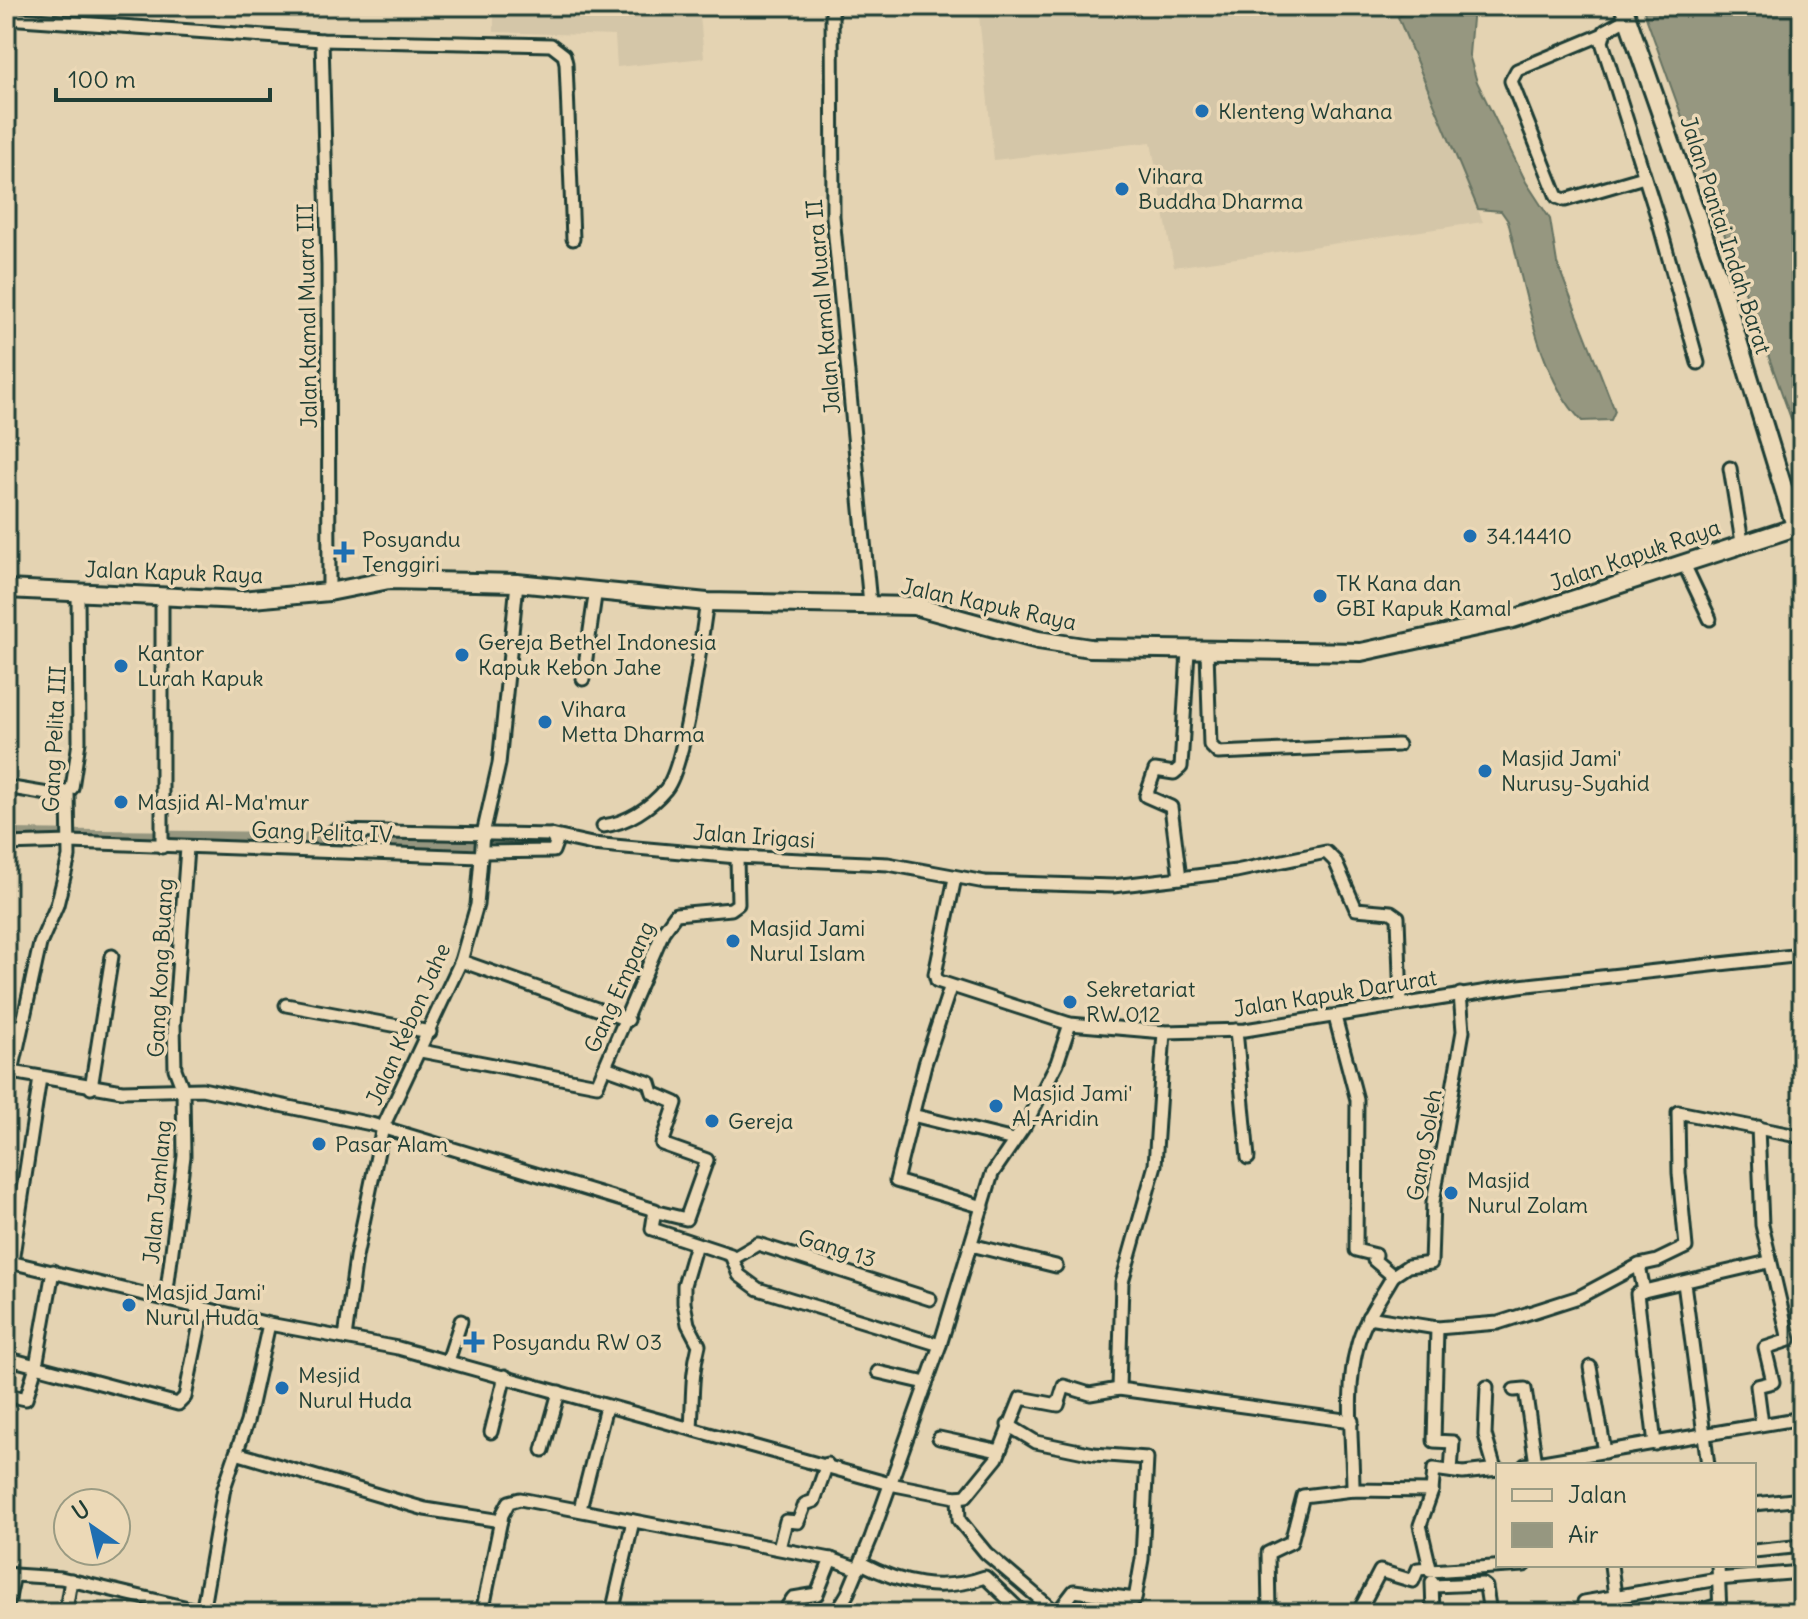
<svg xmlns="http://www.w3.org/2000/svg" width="1808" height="1619" viewBox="0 0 1808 1619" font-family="Delius,sans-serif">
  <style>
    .built { fill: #d4c6a8 }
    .water { fill: #969780; stroke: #667362; stroke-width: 2 }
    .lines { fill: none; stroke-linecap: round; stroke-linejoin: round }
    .canal { stroke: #969780; stroke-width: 14 }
    .street-casing { stroke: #1f3d34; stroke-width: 17 }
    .secondary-casing { stroke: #1f3d34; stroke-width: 22 }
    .street { stroke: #ecd9b7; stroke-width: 11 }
    .secondary { stroke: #ecd9b7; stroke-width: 16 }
    .poi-dot { fill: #1f6fb2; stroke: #ecd9b7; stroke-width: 3 }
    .labels { text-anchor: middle; stroke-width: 7; stroke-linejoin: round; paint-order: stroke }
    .poi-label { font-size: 22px; fill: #1f3d34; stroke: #ecd9b7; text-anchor: start }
    .street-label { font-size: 22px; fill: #1f3d34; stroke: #ecd9b7 }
  </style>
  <rect width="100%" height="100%" fill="#e4d3b2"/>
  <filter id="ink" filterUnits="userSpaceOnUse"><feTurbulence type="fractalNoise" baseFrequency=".0125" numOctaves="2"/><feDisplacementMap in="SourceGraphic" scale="16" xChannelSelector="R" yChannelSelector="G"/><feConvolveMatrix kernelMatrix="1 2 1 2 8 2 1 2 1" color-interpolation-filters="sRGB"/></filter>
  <g filter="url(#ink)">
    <g class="built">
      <polygon points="494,6 699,6 704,58 617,67 615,36 494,32"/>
      <polygon points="978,6 1418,6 1398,17 1483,222 1174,267 1151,142 994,160"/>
    </g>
    <g class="water">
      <path d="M1418,6H1473L1469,55L1477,82L1526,182L1550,219L1557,263L1615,411L1611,420L1582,421C1537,376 1524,283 1508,221L1501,211L1478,209L1398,17Z"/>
      <polygon points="1642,6 1794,6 1802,26 1802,449"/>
    </g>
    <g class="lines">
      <polyline class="canal" points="6,836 552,842"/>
      <defs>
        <g id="street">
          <polyline points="832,6 833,216 870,604"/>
          <polyline points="6,18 322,40 551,45 564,55 566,63 573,239"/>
          <polyline points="1628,18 1605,31 1602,42 1657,216 1698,363"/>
          <polyline points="1601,35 1517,70 1511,81 1557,197 1565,200 1644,177"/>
          <polyline points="322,40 328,265 329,592"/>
          <polyline points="1730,468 1742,542"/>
          <polyline points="1683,562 1710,619"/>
          <polyline points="162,596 162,847"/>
          <polyline points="1207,651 1210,745 1218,753 1398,745"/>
          <polyline points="583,679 596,589"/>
          <polyline points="6,787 48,794 68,791"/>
          <path d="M603,826C627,823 650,808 666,789C686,764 701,640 707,602"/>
          <polyline points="333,831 551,835 592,844 737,857 888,864 985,882 1113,886 1180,878 1171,807 1146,796 1155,770 1174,773 1181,767 1188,651"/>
          <polyline points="6,844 70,842 481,857"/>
          <polyline points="482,852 553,851 556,843 551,835"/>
          <polyline points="955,878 935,974 937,981 1070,1024 1164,1032 1245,1030 1519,986 1802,955"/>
          <polyline points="1180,878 1236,871 1326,852 1335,861 1356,909 1391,912 1398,917 1401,1004"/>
          <polyline points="461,961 628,1020"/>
          <polyline points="950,988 925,1064 896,1181 983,1207"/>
          <polyline points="286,1005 430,1032"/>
          <path d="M1335,1017L1357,1100L1356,1250L1376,1255L1374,1260L1393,1276C1380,1299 1363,1321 1357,1347C1345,1392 1353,1445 1353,1490"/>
          <polyline points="1236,1030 1248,1158"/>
          <polyline points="421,1051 597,1085 663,932 676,914 731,909 738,904 737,857"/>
          <polyline points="605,1067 650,1083 653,1093 676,1103 662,1144 707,1160 686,1219 657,1212"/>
          <polyline points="6,1071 122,1091 202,1089 371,1124 655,1210 652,1229 731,1255 739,1275 758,1289 940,1345"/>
          <polyline points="12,1072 40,944 57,905 69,857 68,791 72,788 79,742 78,591"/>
          <polyline points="91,1088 112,956"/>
          <polyline points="912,1115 1014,1140"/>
          <polyline points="1758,1127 1762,1225 1789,1340 1765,1348 1773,1382 1757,1386 1762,1424"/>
          <polyline points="971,1245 1056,1266"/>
          <polyline points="734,1258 758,1244 930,1299"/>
          <polyline points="6,1261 269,1324 398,1348 890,1484 956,1497 966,1496 997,1458 1021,1398 1058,1405 1064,1386 1090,1394 1119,1389 1352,1421"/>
          <polyline points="12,1262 40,1078"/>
          <polyline points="1639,1265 1644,1291 1768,1262"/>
          <polyline points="1393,1276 1408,1266 1431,1263 1433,1202 1463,1031 1460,994"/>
          <polyline points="1684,1283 1708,1465"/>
          <polyline points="1644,1291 1637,1294 1655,1444"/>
          <polyline points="166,1298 184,1156 183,1090 175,1069 174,1025 187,848"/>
          <polyline points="1368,1317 1437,1328 1498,1323 1579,1297 1639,1265 1657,1261 1686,1247 1679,1173 1678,1112 1802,1137"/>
          <polyline points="1437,1328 1434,1441 1453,1442 1451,1471"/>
          <polyline points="345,1338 356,1257 383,1127 461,961 477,905 483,834 499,764 517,583"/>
          <polyline points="6,1358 178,1404 185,1397 203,1309"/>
          <polyline points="448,1361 461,1321"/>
          <polyline points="1590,1367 1605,1452"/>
          <polyline points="878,1372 926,1383"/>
          <polyline points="1487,1387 1485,1435 1495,1469"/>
          <polyline points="1119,1389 1122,1282 1155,1165 1164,1032"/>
          <polyline points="1514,1390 1525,1389 1536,1464"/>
          <polyline points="6,1405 12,1396 26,1399 36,1366 53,1271"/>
          <path d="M691,1429C693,1397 691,1376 699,1345L688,1324L684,1303V1285L696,1244"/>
          <polyline points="491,1432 505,1376"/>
          <polyline points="939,1438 999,1451"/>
          <polyline points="543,1450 559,1392"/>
          <polyline points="236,1453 425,1509 501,1521"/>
          <polyline points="1525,1465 1802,1418"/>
          <polyline points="958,1497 959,1520 986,1553 1053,1610 1061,1608 1074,1591 1135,1599 1142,1559 1147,1458 1094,1454 1036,1442 1008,1425"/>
          <polyline points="1754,1504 1802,1499"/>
          <polyline points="580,1509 606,1407"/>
          <polyline points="779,1548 786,1521 798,1522 805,1504 814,1501 827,1464"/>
          <polyline points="1754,1551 1802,1546"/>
          <path d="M861,1563C901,1584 940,1593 985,1577L1023,1613"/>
          <polyline points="1611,1565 1615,1596"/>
          <polyline points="1718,1565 1720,1613"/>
          <polyline points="1430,1571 1524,1565"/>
          <polyline points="6,1573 14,1575 6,1611"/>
          <polyline points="14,1575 61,1578 205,1612"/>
          <polyline points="71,1580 66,1610 74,1613"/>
          <polyline points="1432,1582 1433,1613"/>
          <polyline points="1433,1586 1482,1584 1486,1587 1490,1613"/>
          <polyline points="1584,1602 1718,1579 1802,1572"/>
          <polyline points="202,1613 224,1488 247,1422 269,1324"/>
          <polyline points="482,1613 502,1515 509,1502 520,1499 831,1559 859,1569"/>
          <polyline points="612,1613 633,1521"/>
          <polyline points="783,1613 793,1598 817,1594 831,1559"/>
          <polyline points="836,1613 848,1593 871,1538 940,1345 992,1174 1024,1127 1057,1063 1070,1024"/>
          <polyline points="1269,1613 1268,1553 1291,1542 1303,1496 1353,1490 1432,1491 1434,1469 1463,1473 1498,1469"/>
          <polyline points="1358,1613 1380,1571 1413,1581 1418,1569 1430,1568 1420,1525 1432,1491"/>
          <polyline points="1555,1613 1569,1610"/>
          <polyline points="1692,1613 1719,1605"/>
        </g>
        <g id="secondary">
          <polyline points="1623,6 1720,282 1795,526 1802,537"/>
          <polyline points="6,589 241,600 329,592 389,580 517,583 707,602 914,606 1038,640 1090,648 1361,652 1513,619 1802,525"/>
        </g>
      </defs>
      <use href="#street" class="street-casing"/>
      <use href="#secondary" class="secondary-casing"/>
      <use href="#street" class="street"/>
      <use href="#secondary" class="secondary"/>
    </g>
  </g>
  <g class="poi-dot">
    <circle cx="1202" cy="111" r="8"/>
    <circle cx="1122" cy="189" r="8"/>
    <circle cx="1470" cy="536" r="8"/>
    <path d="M340 540h8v8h8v8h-8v8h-8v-8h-8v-8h8z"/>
    <circle cx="1320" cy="596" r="8"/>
    <circle cx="462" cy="655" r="8"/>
    <circle cx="121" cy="666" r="8"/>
    <circle cx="545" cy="722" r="8"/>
    <circle cx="1485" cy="771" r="8"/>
    <circle cx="121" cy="802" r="8"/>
    <circle cx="733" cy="941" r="8"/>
    <circle cx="1070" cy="1002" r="8"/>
    <circle cx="996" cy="1106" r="8"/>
    <circle cx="712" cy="1121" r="8"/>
    <circle cx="319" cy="1144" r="8"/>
    <circle cx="1451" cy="1193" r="8"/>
    <circle cx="129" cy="1305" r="8"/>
    <path d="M470 1330h8v8h8v8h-8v8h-8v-8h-8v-8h8z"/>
    <circle cx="282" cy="1388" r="8"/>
  </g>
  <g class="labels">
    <g class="poi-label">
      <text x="1218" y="119">Klenteng Wahana</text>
      <text x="1138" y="184">Vihara<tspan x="1138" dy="25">Buddha Dharma</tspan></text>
      <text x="1486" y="544">34.14410</text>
      <text x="362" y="547">Posyandu<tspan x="362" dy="25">Tenggiri</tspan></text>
      <text x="1336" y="591">TK Kana dan<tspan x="1336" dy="25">GBI Kapuk Kamal</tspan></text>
      <text x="478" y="650">Gereja Bethel Indonesia<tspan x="478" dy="25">Kapuk Kebon Jahe</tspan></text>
      <text x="137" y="661">Kantor<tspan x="137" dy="25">Lurah Kapuk</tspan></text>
      <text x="561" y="717">Vihara<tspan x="561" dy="25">Metta Dharma</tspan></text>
      <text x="1501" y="766">Masjid Jami'<tspan x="1501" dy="25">Nurusy-Syahid</tspan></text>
      <text x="137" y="810">Masjid Al-Ma'mur</text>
      <text x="749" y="936">Masjid Jami<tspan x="749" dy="25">Nurul Islam</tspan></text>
      <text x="1086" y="997">Sekretariat<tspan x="1086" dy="25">RW 012</tspan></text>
      <text x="1012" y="1101">Masjid Jami'<tspan x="1012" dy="25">Al-Aridin</tspan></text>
      <text x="728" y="1129">Gereja</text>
      <text x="335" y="1152">Pasar Alam</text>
      <text x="1467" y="1188">Masjid<tspan x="1467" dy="25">Nurul Zolam</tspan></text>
      <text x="145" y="1300">Masjid Jami'<tspan x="145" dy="25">Nurul Huda</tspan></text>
      <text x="492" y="1350">Posyandu RW 03</text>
      <text x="298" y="1383">Mesjid<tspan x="298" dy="25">Nurul Huda</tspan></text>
    </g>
    <g class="street-label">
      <text transform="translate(1726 235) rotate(72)" y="8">Jalan Pantai Indah Barat</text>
      <text transform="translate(823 307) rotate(-95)" y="8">Jalan Kamal Muara II</text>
      <text transform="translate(307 316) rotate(-91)" y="8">Jalan Kamal Muara III</text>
      <text transform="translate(1635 555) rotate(-19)" y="8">Jalan Kapuk Raya</text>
      <text transform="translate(174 572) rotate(2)" y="8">Jalan Kapuk Raya</text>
      <text transform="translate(989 604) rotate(12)" y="8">Jalan Kapuk Raya</text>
      <text transform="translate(54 739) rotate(-87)" y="8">Gang Pelita III</text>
      <text transform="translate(322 832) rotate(2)" y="8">Gang Pelita IV</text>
      <text transform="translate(754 836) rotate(4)" y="8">Jalan Irigasi</text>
      <text transform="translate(160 968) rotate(-87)" y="8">Gang Kong Buang</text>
      <text transform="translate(619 987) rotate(-66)" y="8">Gang Empang</text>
      <text transform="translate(1335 993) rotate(-9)" y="8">Jalan Kapuk Darurat</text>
      <text transform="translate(408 1024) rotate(-66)" y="8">Jalan Kebon Jahe</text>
      <text transform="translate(1424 1145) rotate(-80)" y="8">Gang Soleh</text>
      <text transform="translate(157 1192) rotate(-85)" y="8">Jalan Jamlang</text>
      <text transform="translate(837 1248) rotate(17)" y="8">Gang 13</text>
    </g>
  </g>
  <rect width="1808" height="1619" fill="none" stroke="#ecd9b7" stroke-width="32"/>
  <rect x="16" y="16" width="1776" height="1587" fill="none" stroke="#1f3d34" stroke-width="3" filter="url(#ink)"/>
  <rect x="1496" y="1463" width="260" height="104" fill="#ecd9b7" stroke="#9a9b83" stroke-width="2"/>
  <rect x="1512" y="1489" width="40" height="12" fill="#ecd9b7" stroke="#9a9b83" stroke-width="2"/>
  <text x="1568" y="1503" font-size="24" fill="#1f3d34">Jalan</text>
  <rect x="1512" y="1523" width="40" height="24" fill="#969780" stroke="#9a9b83" stroke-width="2"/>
  <text x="1568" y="1543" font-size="24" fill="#1f3d34">Air</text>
  <g transform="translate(92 1527) rotate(326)"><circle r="38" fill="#ecd9b7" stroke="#9a9b83" stroke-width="2"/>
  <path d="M0-6L14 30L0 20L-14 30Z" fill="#1f6fb2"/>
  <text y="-12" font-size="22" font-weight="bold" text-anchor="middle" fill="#1f3d34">U</text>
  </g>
  <path d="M56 88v12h214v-12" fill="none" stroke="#1f3d34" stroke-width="4"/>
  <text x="68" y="88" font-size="24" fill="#1f3d34" stroke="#ecd9b7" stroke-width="6" paint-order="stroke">100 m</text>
</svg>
